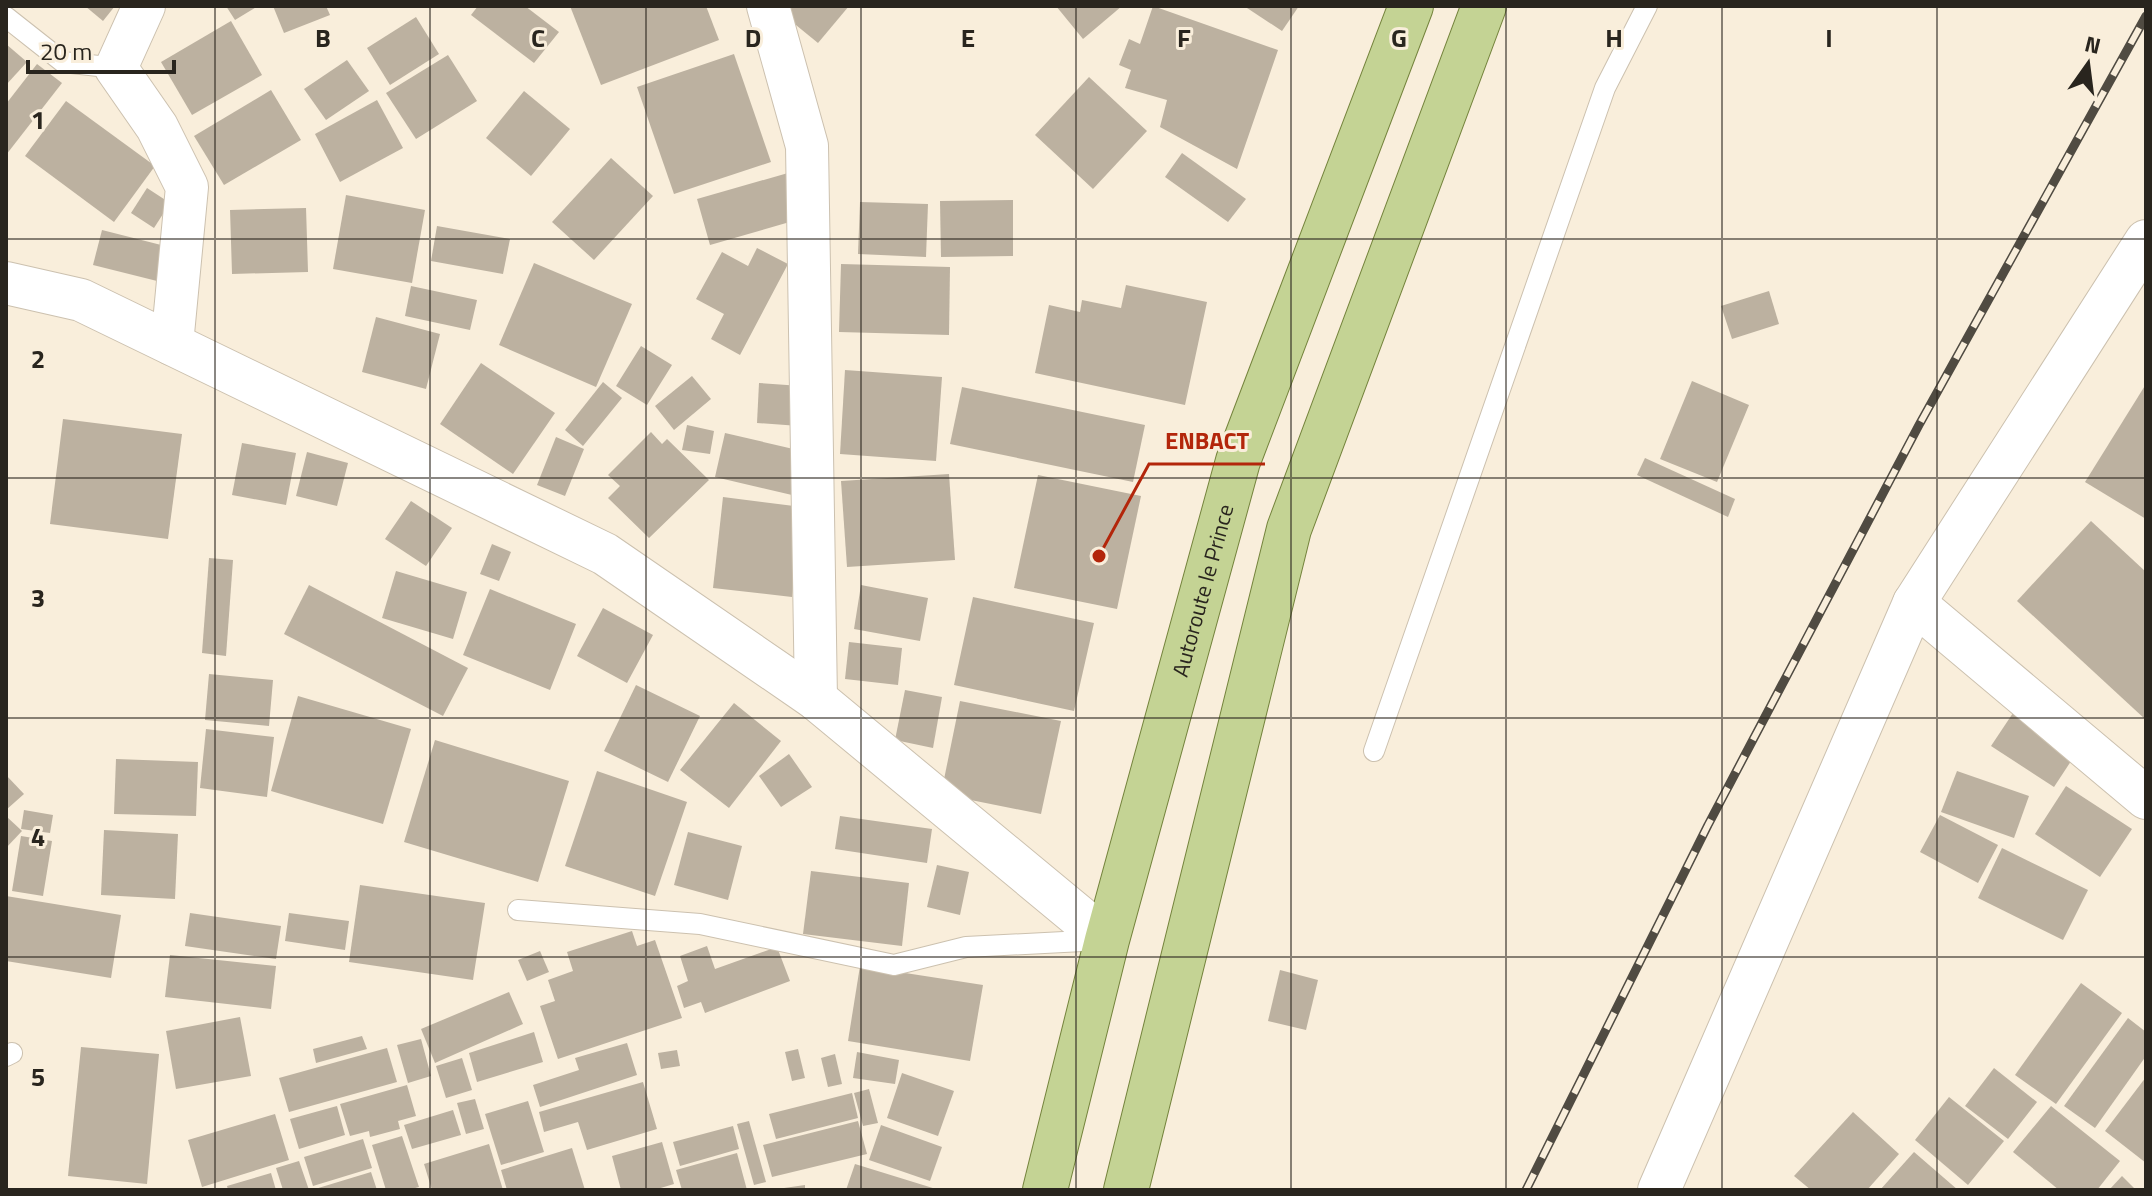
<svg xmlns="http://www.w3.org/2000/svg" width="2152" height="1196" viewBox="0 0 2152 1196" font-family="'Titillium Web',sans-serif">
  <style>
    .building { fill: #bcb1a0 }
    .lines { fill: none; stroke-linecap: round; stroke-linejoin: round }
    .lane-casing { stroke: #ccc1af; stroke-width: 22 }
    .street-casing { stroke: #ccc1af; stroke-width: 44 }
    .primary-casing { stroke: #74833c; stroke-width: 46 }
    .lane { stroke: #fff; stroke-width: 20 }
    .street { stroke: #fff; stroke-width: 42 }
    .primary { stroke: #c4d394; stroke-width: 44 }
    .rail-casing { stroke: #504b42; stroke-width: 9 }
    .rail { stroke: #f9eedb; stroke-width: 6; stroke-dasharray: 18; stroke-linecap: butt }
    .grid { fill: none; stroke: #29251e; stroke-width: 2; stroke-opacity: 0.55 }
    .labels { text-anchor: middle; stroke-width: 6; stroke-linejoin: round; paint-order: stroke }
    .street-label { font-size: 22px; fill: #29251e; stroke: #f9eedb }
    .grid-label { font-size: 26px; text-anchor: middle; font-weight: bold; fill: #29251e; stroke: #f9eedb; stroke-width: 6; stroke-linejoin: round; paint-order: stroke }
    .leader { fill: none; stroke: #b3260b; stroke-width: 3 }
    .callout-dot { fill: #b3260b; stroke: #f9eedb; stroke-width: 3 }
    .callout-label { font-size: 24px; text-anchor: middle; font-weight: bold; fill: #b3260b; stroke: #f9eedb; stroke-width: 6; stroke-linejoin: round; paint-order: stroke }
  </style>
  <rect width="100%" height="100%" fill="#f9eedb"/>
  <g class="building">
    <polygon points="85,6 115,6 103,21"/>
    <polygon points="226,6 258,6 235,20"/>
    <polygon points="273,6 326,6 330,15 284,33"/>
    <polygon points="478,6 525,6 559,32 534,63 471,15"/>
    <polygon points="570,6 706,6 719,40 601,85"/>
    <polygon points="785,6 849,6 818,43 780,12"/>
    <polygon points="1056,6 1122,6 1083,39"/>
    <polygon points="1153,6 1278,50 1237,169 1160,127 1167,100 1125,88 1131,70 1119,65 1129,39 1140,44"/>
    <polygon points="1244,6 1299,6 1282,31"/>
    <polygon points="416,17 439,54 390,85 367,48"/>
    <polygon points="231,21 262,75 192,115 161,62"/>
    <polygon points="6,44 27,62 6,85"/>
    <polygon points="734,54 771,162 674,194 637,87"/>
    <polygon points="448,55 477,101 416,139 386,93"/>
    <polygon points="347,60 369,91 326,120 304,89"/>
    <polygon points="37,64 62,83 6,155 6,104"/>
    <polygon points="1089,77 1147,131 1093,189 1035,135"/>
    <polygon points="271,90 301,140 224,185 194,136"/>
    <polygon points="524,91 570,129 531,176 486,138"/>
    <polygon points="377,100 403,148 340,182 315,134"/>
    <polygon points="66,101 155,166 114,222 25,156"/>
    <polygon points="1182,153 1246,199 1228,222 1165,177"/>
    <polygon points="611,158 653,196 594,260 552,222"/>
    <polygon points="788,173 800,219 710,245 697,199"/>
    <polygon points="147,188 170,203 154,228 131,213"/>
    <polygon points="346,195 425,210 412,283 333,269"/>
    <polygon points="1013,200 1013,256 941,257 940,201"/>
    <polygon points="860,202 928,204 926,257 858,254"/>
    <polygon points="306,208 308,272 232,274 230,210"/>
    <polygon points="437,226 510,239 503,274 431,261"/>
    <polygon points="102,230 169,247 161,282 93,265"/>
    <polygon points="757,248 788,264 740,355 711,339 724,314 696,299 722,252 748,266"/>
    <polygon points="534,263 632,304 596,387 499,345"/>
    <polygon points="841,264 950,267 949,335 839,332"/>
    <polygon points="1126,285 1207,302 1185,405 1035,373 1049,305 1080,312 1082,300 1121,308"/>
    <polygon points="411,286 477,300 470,330 405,316"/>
    <polygon points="1769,291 1779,324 1732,339 1721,306"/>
    <polygon points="376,317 440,334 426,389 362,372"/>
    <polygon points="641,346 672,365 647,405 616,386"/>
    <polygon points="481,363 555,413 513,474 440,424"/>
    <polygon points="845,370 942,377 936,461 840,454"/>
    <polygon points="692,376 711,399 674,430 655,406"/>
    <polygon points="1692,381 1749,405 1717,482 1660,459"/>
    <polygon points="603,382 622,398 583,446 565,430"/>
    <polygon points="759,383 801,386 799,426 757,423"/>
    <polygon points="2146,384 2146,519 2085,482"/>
    <polygon points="962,387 1145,425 1133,482 950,444"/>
    <polygon points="63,419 182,434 168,539 50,524"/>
    <polygon points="687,425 714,431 710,454 682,450"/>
    <polygon points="651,432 662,444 667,439 709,480 649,538 608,498 620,486 608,475"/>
    <polygon points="725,433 802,451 792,495 715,477"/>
    <polygon points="556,437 584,449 565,496 537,485"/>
    <polygon points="242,443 296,453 286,505 232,495"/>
    <polygon points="307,452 348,463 337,506 296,496"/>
    <polygon points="1645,458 1735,499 1728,517 1637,475"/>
    <polygon points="949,474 955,560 847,567 841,481"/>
    <polygon points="1038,475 1141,496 1117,609 1014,588"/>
    <polygon points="723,497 802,507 792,597 713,588"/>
    <polygon points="411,501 452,528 426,566 385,539"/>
    <polygon points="2091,521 2146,572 2146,720 2017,601"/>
    <polygon points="492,544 511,552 499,581 480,574"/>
    <polygon points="209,558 233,560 226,656 202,653"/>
    <polygon points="396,571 467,592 453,639 382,618"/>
    <polygon points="309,585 468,668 443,716 284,634"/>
    <polygon points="861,585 928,598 920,641 854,629"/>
    <polygon points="490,589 576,624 550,690 463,655"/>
    <polygon points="973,597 1094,623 1074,711 954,685"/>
    <polygon points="603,608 653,635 627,683 577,656"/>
    <polygon points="849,642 902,648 898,685 845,679"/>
    <polygon points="209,674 273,680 269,726 205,720"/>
    <polygon points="636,685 700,716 668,782 604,751"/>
    <polygon points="905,690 942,697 933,748 895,740"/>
    <polygon points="298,696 411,729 383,824 271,791"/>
    <polygon points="960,701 1061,721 1041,814 941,794"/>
    <polygon points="734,703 781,741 729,808 680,770"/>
    <polygon points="2013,713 2075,755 2054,787 1991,746"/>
    <polygon points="206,729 274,737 267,797 200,788"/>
    <polygon points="435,740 569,781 538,882 404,842"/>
    <polygon points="789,754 812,787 781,807 759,776"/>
    <polygon points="116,759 198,762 196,816 114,814"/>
    <polygon points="597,771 687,802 655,896 565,866"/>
    <polygon points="1957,771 2029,796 2014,838 1941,812"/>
    <polygon points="6,775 24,794 6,810"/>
    <polygon points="2066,786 2132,829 2100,877 2035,834"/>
    <polygon points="24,810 53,815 50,833 21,829"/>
    <polygon points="1940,815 1998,845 1978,883 1920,852"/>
    <polygon points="6,816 22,831 6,848"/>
    <polygon points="840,816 932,829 927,863 835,849"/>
    <polygon points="104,830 178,834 175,899 101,895"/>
    <polygon points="688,832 742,846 728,900 674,885"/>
    <polygon points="21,836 52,841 43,896 12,891"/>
    <polygon points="2002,848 2088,890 2063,940 1978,898"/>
    <polygon points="937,865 969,872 960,915 927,907"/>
    <polygon points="811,871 909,883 902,946 803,934"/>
    <polygon points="360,885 485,903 473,980 349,962"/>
    <polygon points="6,896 121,915 111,978 6,961"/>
    <polygon points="190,913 281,926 276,959 185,946"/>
    <polygon points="289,913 349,921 345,950 285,941"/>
    <polygon points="632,931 637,946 655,940 682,1018 558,1059 540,1006 555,1001 548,980 573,971 567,952"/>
    <polygon points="707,946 715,969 777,947 790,981 705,1013 701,1002 684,1008 677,986 688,981 680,956"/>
    <polygon points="540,951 549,972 527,981 518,960"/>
    <polygon points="170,955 276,966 271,1009 165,997"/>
    <polygon points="860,966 983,985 970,1061 848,1041"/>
    <polygon points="1280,970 1318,980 1306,1030 1268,1021"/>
    <polygon points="2081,983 2122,1013 2056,1104 2015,1075"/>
    <polygon points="509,992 523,1024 435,1063 421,1029"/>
    <polygon points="240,1017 251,1076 176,1089 166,1031"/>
    <polygon points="2128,1018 2146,1032 2146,1056 2095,1128 2064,1106"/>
    <polygon points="534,1032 543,1062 477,1082 469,1053"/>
    <polygon points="362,1036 367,1049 316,1063 313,1049"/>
    <polygon points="421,1039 431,1076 408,1083 397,1045"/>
    <polygon points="627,1043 637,1075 540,1107 533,1085 579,1070 575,1058"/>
    <polygon points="81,1047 159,1054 147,1184 68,1176"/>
    <polygon points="387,1048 397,1082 289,1112 279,1078"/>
    <polygon points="798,1049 805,1078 792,1081 785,1052"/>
    <polygon points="677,1050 680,1066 661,1069 658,1053"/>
    <polygon points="857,1052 899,1060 895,1084 853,1078"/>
    <polygon points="835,1054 842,1084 828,1087 821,1058"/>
    <polygon points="462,1058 472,1090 446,1098 436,1066"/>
    <polygon points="1994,1068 2037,1102 2008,1139 1965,1106"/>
    <polygon points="902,1073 954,1091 938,1136 887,1118"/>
    <polygon points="2146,1077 2146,1163 2105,1131"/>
    <polygon points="643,1082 657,1129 587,1150 578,1122 544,1132 539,1112"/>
    <polygon points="407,1085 416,1116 398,1121 400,1129 370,1137 369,1131 350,1136 340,1104"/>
    <polygon points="869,1089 878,1123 863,1126 854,1093"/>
    <polygon points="852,1093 858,1118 776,1139 769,1114"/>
    <polygon points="1949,1097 2004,1141 1968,1185 1915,1140"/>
    <polygon points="475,1099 484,1129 466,1134 457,1103"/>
    <polygon points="528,1101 544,1152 501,1165 485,1114"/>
    <polygon points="337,1106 345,1135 299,1149 290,1119"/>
    <polygon points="2051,1106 2120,1161 2097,1190 2059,1190 2013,1152"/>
    <polygon points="453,1110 461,1135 412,1149 404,1125"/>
    <polygon points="1853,1112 1899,1154 1867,1190 1811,1190 1794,1176"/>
    <polygon points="275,1114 289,1160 202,1187 188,1140"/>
    <polygon points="749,1121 766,1182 754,1185 737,1124"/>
    <polygon points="858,1121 867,1154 772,1177 763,1145"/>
    <polygon points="881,1125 942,1147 930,1181 869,1160"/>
    <polygon points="733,1126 739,1149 680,1166 673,1142"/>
    <polygon points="402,1136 419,1187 408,1190 386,1190 372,1145"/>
    <polygon points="363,1139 372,1168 313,1186 304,1157"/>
    <polygon points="662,1142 674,1184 654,1190 621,1190 612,1156"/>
    <polygon points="489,1144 503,1190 432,1190 424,1164"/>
    <polygon points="572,1148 585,1190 507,1190 501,1170"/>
    <polygon points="1914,1152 1958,1190 1880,1190"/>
    <polygon points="737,1153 747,1190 682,1190 676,1170"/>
    <polygon points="299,1161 309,1190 283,1190 276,1168"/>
    <polygon points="855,1164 936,1189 936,1190 846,1190"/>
    <polygon points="371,1172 377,1190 315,1190 315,1189"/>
    <polygon points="271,1173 276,1190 228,1190 227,1186"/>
    <polygon points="2122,1176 2136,1190 2109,1190"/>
    <polygon points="805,1185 805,1190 784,1190 784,1188"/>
  </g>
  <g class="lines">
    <defs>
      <g id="lane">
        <polyline points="6,17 63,62 116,68"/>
        <polyline points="1374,751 1605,88 1647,6"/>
        <polyline points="518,910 700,924 894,965 966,947 1102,940"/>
        <polyline points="6,1056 12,1053"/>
      </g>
      <g id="street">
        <polyline points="144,6 116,68 157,127 187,187 172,344"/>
        <polyline points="768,6 807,146 816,699"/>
        <polyline points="6,283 81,300 605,554 816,699 1107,940"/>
        <polyline points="1914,603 2146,798"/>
        <polyline points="1659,1190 1914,603 2146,241"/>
      </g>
      <g id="primary">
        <path id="s1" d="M1045,1190L1107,940L1238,461L1411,6"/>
        <polyline points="1126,1190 1289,529 1484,6"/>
      </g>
    </defs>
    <use href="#lane" class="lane-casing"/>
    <use href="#street" class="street-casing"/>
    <use href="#primary" class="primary-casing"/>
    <use href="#lane" class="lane"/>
    <use href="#street" class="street"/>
    <use href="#primary" class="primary"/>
    <defs>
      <polyline id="rail" points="1526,1190 1708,825 1919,425 2146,16"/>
    </defs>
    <use href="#rail" class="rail-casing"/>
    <use href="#rail" class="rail"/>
  </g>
  <path class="grid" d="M215,6V1190M430,6V1190M646,6V1190M861,6V1190M1076,6V1190M1291,6V1190M1506,6V1190M1722,6V1190M1937,6V1190M6,239H2146M6,478H2146M6,718H2146M6,957H2146"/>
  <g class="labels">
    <g class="street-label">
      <text dy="8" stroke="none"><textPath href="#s1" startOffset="620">Autoroute le Prince</textPath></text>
    </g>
  </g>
  <g class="grid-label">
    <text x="323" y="47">B</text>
    <text x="538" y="47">C</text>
    <text x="753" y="47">D</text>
    <text x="968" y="47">E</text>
    <text x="1184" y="47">F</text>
    <text x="1399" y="47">G</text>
    <text x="1614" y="47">H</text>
    <text x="1829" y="47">I</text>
    <text x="38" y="129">1</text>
    <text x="38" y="368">2</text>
    <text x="38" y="607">3</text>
    <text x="38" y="846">4</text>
    <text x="38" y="1086">5</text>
  </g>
  <path class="leader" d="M1099 556L1149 464H1265"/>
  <circle class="callout-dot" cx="1099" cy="556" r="8"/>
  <g class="callout-label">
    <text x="1207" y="449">ENBACT</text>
  </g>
  <rect width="2152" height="1196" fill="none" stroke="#29251e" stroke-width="16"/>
  <g transform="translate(2088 64) rotate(14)" stroke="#f9eedb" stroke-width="6" paint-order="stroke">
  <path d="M0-6L14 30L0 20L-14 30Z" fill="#29251e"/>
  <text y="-12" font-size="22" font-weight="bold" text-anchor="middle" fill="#29251e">N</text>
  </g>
  <path d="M28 60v12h146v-12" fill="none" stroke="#29251e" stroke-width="4"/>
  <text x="40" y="60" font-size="24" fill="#29251e" stroke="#f9eedb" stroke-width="6" paint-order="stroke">20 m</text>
</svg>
